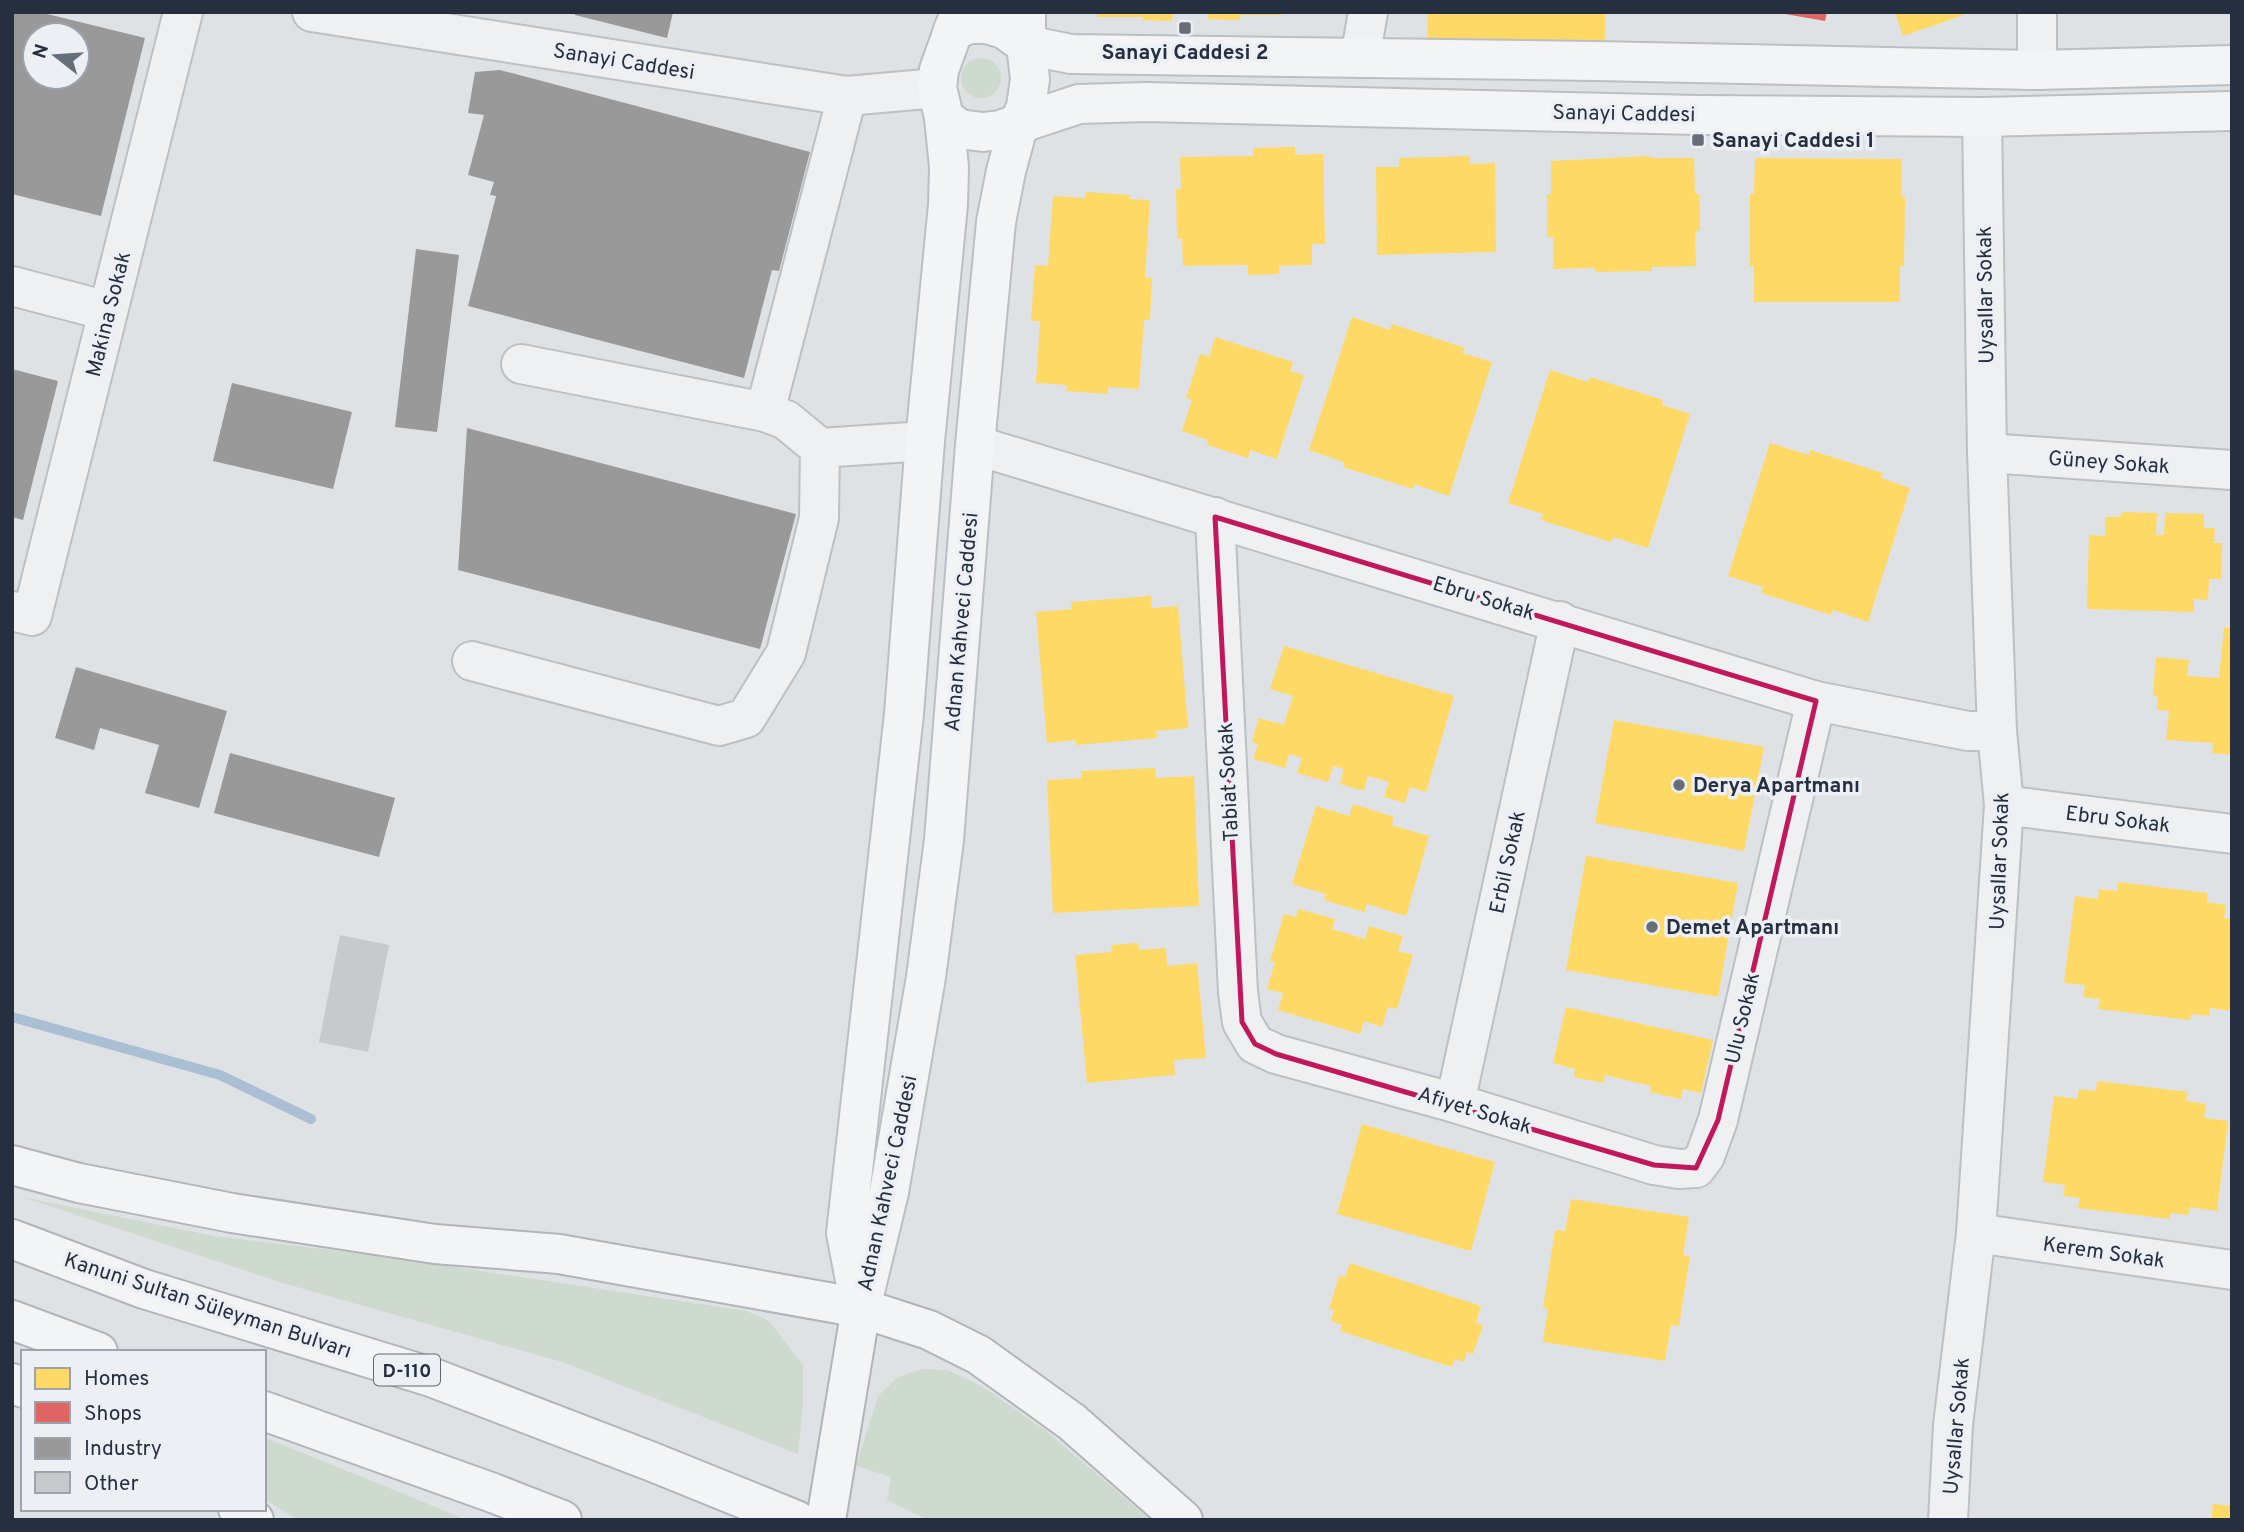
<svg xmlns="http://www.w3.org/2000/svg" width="2244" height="1532" viewBox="0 0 2244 1532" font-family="Overpass,sans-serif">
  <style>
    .green { fill: #cfdacf }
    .homes { fill: #ffd966 }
    .shops { fill: #e06666 }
    .industry { fill: #999; fill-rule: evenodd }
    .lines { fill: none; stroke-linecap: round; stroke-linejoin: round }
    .stream { stroke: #aabed4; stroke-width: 10 }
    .building { fill: #c7cacd }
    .minor-casing { stroke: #bdc0c3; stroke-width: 42 }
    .major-casing { stroke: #bbbfc3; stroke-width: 42 }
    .highway-casing { stroke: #b1b5ba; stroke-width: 42 }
    .minor { stroke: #eef0f2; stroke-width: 38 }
    .major { stroke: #f3f4f5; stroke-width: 38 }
    .highway { stroke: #f3f4f5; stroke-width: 38 }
    .marked { fill: none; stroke: #c2185b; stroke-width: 5; stroke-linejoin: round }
    .poi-dot { fill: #666e79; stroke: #ecf0f5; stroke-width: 2.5 }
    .labels { text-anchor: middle; stroke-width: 7; stroke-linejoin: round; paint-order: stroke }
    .shield { fill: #ecf0f5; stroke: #616976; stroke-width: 2 }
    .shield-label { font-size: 19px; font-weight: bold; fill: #252f3f }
    .poi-label { font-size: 21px; font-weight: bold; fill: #252f3f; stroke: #ecf0f5; text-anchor: start }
    .street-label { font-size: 21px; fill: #252f3f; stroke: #ecf0f5 }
  </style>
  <rect width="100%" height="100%" fill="#dfe2e5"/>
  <g class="green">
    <circle cx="981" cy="78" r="20"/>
    <polygon points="22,1197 214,1236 382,1256 747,1311 769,1321 803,1365 803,1404 798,1454 562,1362 286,1284"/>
    <polygon points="923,1369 948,1370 983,1387 1046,1431 1151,1520 928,1520 887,1500 891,1477 856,1466 878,1396 898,1377"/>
    <polygon points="264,1437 438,1508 466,1520 298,1520 264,1499"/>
  </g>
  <g class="homes">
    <polygon points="1097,12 1173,12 1172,21 1143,20 1142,17 1097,17"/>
    <polygon points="1208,12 1281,12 1281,15 1240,15 1239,20 1208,19"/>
    <polygon points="1427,12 1605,12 1605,40 1428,42"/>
    <polygon points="1895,12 1963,12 1964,15 1903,36"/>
    <polygon points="1295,147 1295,155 1323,154 1325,244 1312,244 1312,265 1279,266 1279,274 1248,275 1248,265 1183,266 1182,238 1177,239 1176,189 1181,189 1180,157 1253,156 1253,148"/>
    <polygon points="1470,156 1470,164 1495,163 1496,252 1377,255 1376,167 1399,167 1399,158"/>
    <polygon points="1649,156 1650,158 1694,158 1695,194 1699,194 1700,214 1700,231 1695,231 1696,266 1652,267 1652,271 1595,272 1595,268 1553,269 1553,237 1547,237 1547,194 1551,194 1551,161"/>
    <polygon points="1755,158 1901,159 1901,197 1905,196 1904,266 1900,266 1900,302 1754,302 1754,266 1750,266 1750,194 1754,194"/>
    <polygon points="1086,192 1130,195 1129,199 1150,200 1145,277 1152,278 1150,320 1144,320 1139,389 1108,387 1108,394 1066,391 1067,385 1036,383 1040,321 1031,321 1035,265 1048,266 1053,196 1085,198"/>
    <polygon points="1352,317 1390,330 1392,324 1465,348 1462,353 1492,362 1449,496 1414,484 1413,489 1343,467 1344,462 1309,450"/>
    <polygon points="1215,337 1293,362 1290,371 1304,375 1277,459 1250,450 1248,458 1207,445 1208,440 1182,431 1192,400 1186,398 1200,354 1209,357"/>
    <polygon points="1550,370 1588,382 1590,377 1663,400 1662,405 1690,414 1648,548 1613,537 1611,542 1541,520 1543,514 1508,503"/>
    <polygon points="1770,443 1809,455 1810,450 1883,473 1881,478 1910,488 1868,622 1833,610 1831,615 1761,593 1763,587 1728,576"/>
    <polygon points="2122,512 2157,513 2156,535 2164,535 2165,513 2204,514 2204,528 2215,528 2214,543 2222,543 2221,579 2209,579 2208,600 2194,599 2194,612 2087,609 2089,535 2105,536 2105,517 2120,517"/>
    <polygon points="1151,596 1152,608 1178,606 1188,728 1156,731 1157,738 1076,745 1076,740 1047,743 1036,612 1072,609 1071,602"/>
    <polygon points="2224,627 2232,628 2232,755 2212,753 2213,743 2166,740 2169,711 2157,710 2158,696 2153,695 2156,657 2189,660 2187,676 2219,678"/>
    <polygon points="1284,646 1454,696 1426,792 1410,787 1405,803 1384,797 1389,782 1368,776 1364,791 1340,784 1344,769 1333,766 1328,782 1297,773 1302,758 1289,754 1285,768 1253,759 1258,744 1252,742 1259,718 1284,725 1293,696 1270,689"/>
    <polygon points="1614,720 1764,747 1744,851 1595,823"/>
    <polygon points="1155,768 1156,778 1194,776 1199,906 1053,913 1047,780 1082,778 1081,771"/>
    <polygon points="1353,804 1394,817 1391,825 1429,836 1406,916 1367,904 1364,912 1324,900 1326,894 1292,884 1316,806 1349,816"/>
    <polygon points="1586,856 1738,883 1718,997 1566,970"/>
    <polygon points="2118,882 2207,893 2207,902 2226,905 2224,918 2232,919 2232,1011 2210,1008 2209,1016 2191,1014 2190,1020 2098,1009 2100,999 2083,997 2085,985 2064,983 2075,896 2098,899 2099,889 2117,891"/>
    <polygon points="1298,909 1335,919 1332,929 1365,939 1369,926 1403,936 1398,951 1413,955 1397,1009 1388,1007 1382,1027 1364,1021 1360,1034 1278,1010 1283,993 1267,989 1275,962 1270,961 1284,914 1296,917"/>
    <polygon points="1138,943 1139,950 1166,948 1167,966 1197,963 1206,1058 1174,1060 1175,1075 1087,1083 1075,955 1111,952 1112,945"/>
    <polygon points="1566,1007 1713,1040 1701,1093 1683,1089 1681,1099 1650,1092 1651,1086 1605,1075 1603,1083 1574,1077 1575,1069 1553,1063"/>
    <polygon points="2097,1081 2188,1092 2186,1101 2206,1104 2204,1118 2228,1121 2217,1211 2190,1207 2188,1215 2170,1213 2170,1219 2078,1208 2080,1198 2063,1196 2065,1185 2043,1182 2054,1096 2077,1099 2079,1089 2096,1091"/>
    <polygon points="1362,1124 1495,1162 1471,1251 1337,1214"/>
    <polygon points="1571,1199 1689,1217 1683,1255 1690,1256 1679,1326 1671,1325 1665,1361 1543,1342 1548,1309 1543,1308 1555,1230 1565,1231"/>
    <polygon points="1350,1263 1481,1306 1476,1323 1483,1325 1473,1354 1467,1352 1464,1362 1454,1359 1452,1367 1340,1331 1342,1325 1331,1321 1334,1310 1329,1309 1339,1276 1345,1277"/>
    <polygon points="2213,1504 2232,1506 2232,1520 2211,1520"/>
  </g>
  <polygon class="shops" points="1773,12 1827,12 1825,21"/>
  <g class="industry">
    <path d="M12,12H39L145,38L101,216L12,194ZM35,35H77V77H35Z"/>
    <polygon points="575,12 673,12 667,38 575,15"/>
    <polygon points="500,70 810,152 779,271 772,270 744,378 468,306 496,196 490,195 494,182 468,175 484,115 468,113 475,72"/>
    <polygon points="416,249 459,255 437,432 395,427"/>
    <polygon points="12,369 58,381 23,520 12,517"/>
    <polygon points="232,383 352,412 333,489 213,461"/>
    <polygon points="467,428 796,514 760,649 458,570"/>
    <polygon points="76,667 227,711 199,808 145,793 159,745 100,728 94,750 55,738"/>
    <polygon points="230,753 395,798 379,857 214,813"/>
  </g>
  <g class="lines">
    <polyline class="stream" points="12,1017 220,1075 311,1119"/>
  </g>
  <polygon class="building" points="340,935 389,945 368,1052 319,1042"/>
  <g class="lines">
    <defs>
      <g id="minor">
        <polyline points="312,12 847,96 937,88"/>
        <polyline points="1360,58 1368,12"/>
        <polyline points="2037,70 2037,12"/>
        <polyline points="12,286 108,311"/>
        <polyline points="765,412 847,96"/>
        <polyline points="975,445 1816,701 1968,731 1997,731"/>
        <polyline points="820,448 925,441"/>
        <polyline points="1987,453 2232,470"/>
        <polyline points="1215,517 1238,992 1242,1022 1255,1044 1276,1054 1455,1103 1654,1165 1679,1169 1696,1168 1705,1156 1718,1120 1816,701"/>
        <polyline points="12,611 32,616 183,12"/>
        <polyline points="472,661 719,726 746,718 786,653 819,518 820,448 786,420 765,412 521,364"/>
        <polyline points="2004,805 2232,834"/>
        <polyline points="1455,1103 1560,621"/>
        <polyline points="1976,1233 2232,1270"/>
        <polyline points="1948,1520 1953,1425 1976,1233 2004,805 1997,731 1987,453 1982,117"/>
      </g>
      <g id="major">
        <polyline points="953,30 970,24 987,24 1004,29 1026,45 1071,54 1595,61 2037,70 2232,65"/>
        <polyline points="944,117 959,129 983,132 1000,130 1079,104 1146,102 1698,115 1982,117 2232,111"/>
        <polyline points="858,1296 846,1233 904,714 925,441 948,205 949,167 944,117 937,88 939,70 960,12"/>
        <polyline points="861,1308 889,1192 926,977 944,840 975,445 996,222 1006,171 1019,123 1026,107 1030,79 1026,45 1026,12"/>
      </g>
      <g id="highway">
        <polyline points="12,1165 79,1183 232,1213 435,1244 559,1254 861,1308 929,1330 979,1355 1072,1422 1183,1520"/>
        <polyline points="12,1239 144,1289 431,1377 650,1461 796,1520"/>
        <polyline points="12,1320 98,1352"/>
        <polyline points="12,1383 23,1388"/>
        <polyline points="264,1411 493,1493 562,1520"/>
        <polyline points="238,1509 254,1520"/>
        <polyline points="826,1520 861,1308"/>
      </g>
    </defs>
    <use href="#minor" class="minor-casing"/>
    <use href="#major" class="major-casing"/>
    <use href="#highway" class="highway-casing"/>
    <use href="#minor" class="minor"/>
    <use href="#major" class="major"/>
    <use href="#highway" class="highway"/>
  </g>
  <path class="marked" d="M1215,517L1816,701L1718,1120L1696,1168L1654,1165L1276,1054L1255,1044L1242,1022Z"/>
  <g class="poi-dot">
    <rect x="1178" y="21" width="14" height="14" rx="3.5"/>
    <rect x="1691" y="133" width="14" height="14" rx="3.5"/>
    <circle cx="1679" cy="785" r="7"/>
    <circle cx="1652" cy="927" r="7"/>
  </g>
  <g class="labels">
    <rect class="shield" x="374" y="1354.5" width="66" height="31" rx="5"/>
    <g class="shield-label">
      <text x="407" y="1377">D-110</text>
    </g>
    <g class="poi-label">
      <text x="1185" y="59" text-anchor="middle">Sanayi Caddesi 2</text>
      <text x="1712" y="147">Sanayi Caddesi 1</text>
      <text x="1693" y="792">Derya Apartmanı</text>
      <text x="1666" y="934">Demet Apartmanı</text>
    </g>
    <g class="street-label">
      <text transform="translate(624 61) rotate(9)" y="7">Sanayi Caddesi</text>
      <text transform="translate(1624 113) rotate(1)" y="7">Sanayi Caddesi</text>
      <text transform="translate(1985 295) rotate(-91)" y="7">Uysallar Sokak</text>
      <text transform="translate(108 314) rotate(-76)" y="7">Makina Sokak</text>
      <text transform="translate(2109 462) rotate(4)" y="7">Güney Sokak</text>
      <text transform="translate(1484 598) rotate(17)" y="7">Ebru Sokak</text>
      <text transform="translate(961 622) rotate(-85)" y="7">Adnan Kahveci Caddesi</text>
      <text transform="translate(1228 782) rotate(-93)" y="7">Tabiat Sokak</text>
      <text transform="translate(2118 819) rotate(7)" y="7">Ebru Sokak</text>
      <text transform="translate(1999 861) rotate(-88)" y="7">Uysallar Sokak</text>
      <text transform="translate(1507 862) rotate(-78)" y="7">Erbil Sokak</text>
      <text transform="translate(1742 1018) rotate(-77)" y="7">Ulu Sokak</text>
      <text transform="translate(1475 1110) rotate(17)" y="7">Afiyet Sokak</text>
      <text transform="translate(887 1183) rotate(-78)" y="7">Adnan Kahveci Caddesi</text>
      <text transform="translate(2104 1252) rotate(8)" y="7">Kerem Sokak</text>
      <text transform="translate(208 1305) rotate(18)" y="7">Kanuni Sultan Süleyman Bulvarı</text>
      <text transform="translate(1956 1426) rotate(-85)" y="7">Uysallar Sokak</text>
    </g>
  </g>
  <rect width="2244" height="1532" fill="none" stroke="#252f3f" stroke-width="28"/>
  <rect x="21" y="1350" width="245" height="161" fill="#ecf0f5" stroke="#9ca3ac" stroke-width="2"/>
  <rect x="35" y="1368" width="35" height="21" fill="#ffd966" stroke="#9ca3ac" stroke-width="2"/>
  <text x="84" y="1385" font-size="21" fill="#252f3f">Homes</text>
  <rect x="35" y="1402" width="35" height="21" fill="#e06666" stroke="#9ca3ac" stroke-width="2"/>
  <text x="84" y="1420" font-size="21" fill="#252f3f">Shops</text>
  <rect x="35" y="1438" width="35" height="21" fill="#999999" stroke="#9ca3ac" stroke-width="2"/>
  <text x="84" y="1455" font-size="21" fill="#252f3f">Industry</text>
  <rect x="35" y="1472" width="35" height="21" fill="#c7cacd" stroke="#9ca3ac" stroke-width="2"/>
  <text x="84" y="1490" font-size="21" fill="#252f3f">Other</text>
  <g transform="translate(56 56) rotate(287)"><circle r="33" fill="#ecf0f5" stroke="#9ca3ac" stroke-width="2"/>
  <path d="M0-5L12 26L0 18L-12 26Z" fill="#666e79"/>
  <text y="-10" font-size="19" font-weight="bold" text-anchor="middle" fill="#252f3f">N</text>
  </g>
</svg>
